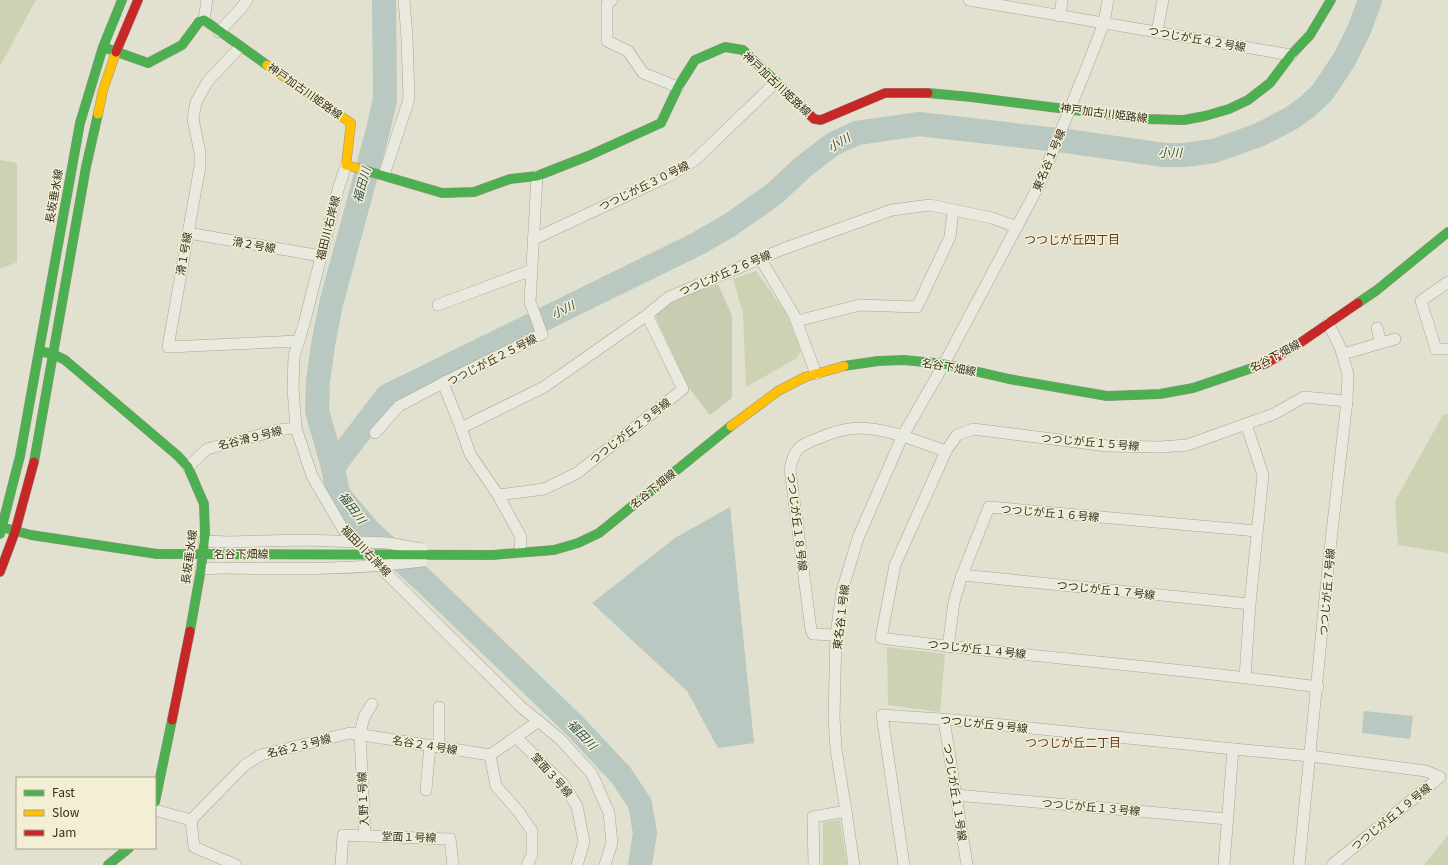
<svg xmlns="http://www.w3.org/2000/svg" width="1448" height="865" viewBox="0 0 1448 865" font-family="Georgia,'Noto Sans JP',serif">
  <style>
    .green { fill: #ccd2b2 }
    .cemetery { fill: #c8cdb1 }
    .water { fill: #b9c8c1 }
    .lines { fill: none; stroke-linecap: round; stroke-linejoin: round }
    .river { stroke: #b9c8c1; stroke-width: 24 }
    .street-casing { stroke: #a8a597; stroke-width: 12 }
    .fast-casing { stroke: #979487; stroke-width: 10 }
    .slow-casing { stroke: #979487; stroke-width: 10 }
    .jam-casing { stroke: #979487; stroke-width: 10 }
    .street { stroke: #eae9df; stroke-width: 11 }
    .fast { stroke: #4caf50; stroke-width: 9 }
    .slow { stroke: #ffc107; stroke-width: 9 }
    .jam { stroke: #c62828; stroke-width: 9 }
    .street-bridge-casing { stroke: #a8a597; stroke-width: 12; stroke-linecap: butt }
    .fast-bridge-casing { stroke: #979487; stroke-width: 10; stroke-linecap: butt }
    .street-bridge { stroke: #eae9df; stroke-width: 11 }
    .fast-bridge { stroke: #4caf50; stroke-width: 9 }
    .labels { text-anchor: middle; stroke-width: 3; stroke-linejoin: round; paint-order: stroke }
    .street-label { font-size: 11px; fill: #352e20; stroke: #f2efd5 }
    .water-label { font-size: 12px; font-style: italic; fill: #314f53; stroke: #f2efd5 }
    .neighbourhood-label { font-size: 12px; fill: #5e3a24; stroke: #f2efd5 }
  </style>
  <rect width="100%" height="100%" fill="#e2e0ce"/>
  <g class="green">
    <polygon points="0,0 36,0 0,66"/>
    <polygon points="0,160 17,163 17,262 0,269"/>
    <polygon points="756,271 786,313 801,350 797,358 746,387 743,313 733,279"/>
    <polygon points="1448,414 1448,553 1398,545 1395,501 1443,415"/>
    <polygon points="887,647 945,654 940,712 888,705"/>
    <polygon points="840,820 847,865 823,865 823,822"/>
    <polygon points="1448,835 1448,865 1424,865"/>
  </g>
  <polygon class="cemetery" points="718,284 732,316 732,398 710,415 688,387 656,318 658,310 673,300"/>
  <g class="water">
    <polygon points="730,507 754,743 718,748 687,691 592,603 675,538"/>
    <polygon points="1364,711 1413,716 1410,739 1362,733"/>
  </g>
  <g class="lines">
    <g class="river">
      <polyline points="384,0 385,99 378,130 331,304 323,345 318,381 317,411 333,467 338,494 370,532 423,580 574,725 621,775 640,804 645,833 640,865"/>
      <polyline points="333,467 387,396 697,244 730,225 774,194 803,167 833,144 857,133 919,124 1066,141 1164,155 1185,155 1214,151 1259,135 1290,119 1307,107 1322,93 1344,60 1359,30 1370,0"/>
    </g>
    <defs>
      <g id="street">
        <polyline points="612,0 607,4 607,41 628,51 643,73 678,87"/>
        <polyline points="969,0 1291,55"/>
        <polyline points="1060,16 1062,0"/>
        <polyline points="204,20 207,0"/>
        <polyline points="219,32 243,6 247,0"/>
        <polyline points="1157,32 1163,0"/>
        <polyline points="240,47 208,81 196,102 193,119 200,153 200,166 168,347 299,341"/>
        <polyline points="1088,64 1104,23 1108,0"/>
        <polyline points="346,165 338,190 304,324 294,356 293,389 296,428 312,476 343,529 359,546"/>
        <polyline points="384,175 409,99 407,37 404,0"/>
        <polyline points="188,233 321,256"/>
        <polyline points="534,239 669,176 695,160 776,82"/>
        <polyline points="760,258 794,315 816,374"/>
        <polyline points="1448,282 1421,301 1436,349 1448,349"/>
        <polyline points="438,305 532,270"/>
        <polyline points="797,321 860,305 917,307 950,237 953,210"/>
        <polyline points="1377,328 1381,343"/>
        <polyline points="1343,354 1395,339"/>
        <polyline points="1246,424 1274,414 1304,397 1347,401"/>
        <polyline points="461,428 544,387 647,315 669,297 783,249 892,210 930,205 992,218 1017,227"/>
        <polyline points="375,433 399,406 443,383"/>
        <polyline points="946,451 957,435 973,429 1108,446 1160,447 1187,445 1246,424 1263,475 1250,604 1245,677"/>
        <polyline points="188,467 207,449 278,430 296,428"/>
        <polyline points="498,495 544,489 577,473 683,389 647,315"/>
        <polyline points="204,541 229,542"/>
        <polyline points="520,552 521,537 498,495 470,454 461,428 443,383 542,334 530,302 537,176"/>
        <polyline points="374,561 520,706 560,739 592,774 609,813 612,843 605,865"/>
        <polyline points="201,569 222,568"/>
        <polyline points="962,575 1250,604"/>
        <path d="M836,635L813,634L811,630L790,469C795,447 799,446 819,438C830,433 845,429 857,428C888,428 918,442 946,451L895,565L881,638C1026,657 1173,667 1318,687"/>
        <polyline points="948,647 954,602 962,575 989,507 1257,531"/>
        <polyline points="439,707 439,747"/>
        <polyline points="944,720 967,865"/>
        <polyline points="516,737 564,785 577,806 584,842 577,865"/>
        <polyline points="426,790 430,745"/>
        <polyline points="956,795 1227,819"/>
        <polyline points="155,810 191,820 194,847 236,865"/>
        <polyline points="846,811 854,865"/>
        <polyline points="191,820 245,765 261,755 350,733 490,755"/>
        <polyline points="365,836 450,839 453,865"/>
        <polyline points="341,865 343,835 365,836 360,734 364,717 372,704"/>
        <polyline points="527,865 532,855 532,831 518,811 496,786 490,755 539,721"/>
        <polyline points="814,865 813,817 846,811 836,749 834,717 836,635 842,591 858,538 902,437 944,364 1039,185"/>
        <polyline points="904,865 882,715 954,720 1233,749 1310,756 1426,771 1440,777 1332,865"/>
        <polyline points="1224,865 1233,749"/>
        <polyline points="1299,865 1329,558 1347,401 1348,374 1340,347 1328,323"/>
      </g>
      <g id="fast">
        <polyline points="122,0 103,47 148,63 182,45 199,22 204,20 267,65"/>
        <polyline points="928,93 971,97 1145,119 1184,120 1205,116 1229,109 1248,100 1270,83 1291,55 1310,35 1331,0"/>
        <polyline points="357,168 442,193 474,192 510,179 537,176 588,156 661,123 678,87 695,60 725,47 743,50 797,102"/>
        <polyline points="1358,303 1377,290 1448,232"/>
        <polyline points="39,351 53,354 65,360 178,456 188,467 204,504 205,535 201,569 190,631"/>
        <polyline points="844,366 878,361 904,360 944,364 1009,379 1107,396 1160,394 1193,388 1258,366"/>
        <polyline points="34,462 86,167 98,114"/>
        <polyline points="5,528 31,535 157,554"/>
        <polyline points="0,534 20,456 80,123 103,47"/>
        <polyline points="493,555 554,550 578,543 599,533 731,426"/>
        <polyline points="155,802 172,720"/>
        <polyline points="108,865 129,848"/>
      </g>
      <g id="slow">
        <polyline points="267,65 351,123 346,165 357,168"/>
        <polyline points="98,114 103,90 116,52"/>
        <polyline points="731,426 778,391 805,377 844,366"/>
      </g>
      <g id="jam">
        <polyline points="116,52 138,0"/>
        <polyline points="797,102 814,119 821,120 885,93 928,93"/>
        <polyline points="1258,366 1265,364 1297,345 1358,303"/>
        <polyline points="0,572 15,532 34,462"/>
        <polyline points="172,720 190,631"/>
      </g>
    </defs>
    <use href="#street" class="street-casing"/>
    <use href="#fast" class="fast-casing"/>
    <use href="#slow" class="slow-casing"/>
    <use href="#jam" class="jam-casing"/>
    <use href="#street" class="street"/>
    <use href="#fast" class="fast"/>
    <use href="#slow" class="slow"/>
    <use href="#jam" class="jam"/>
    <defs>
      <g id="street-bridge">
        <polyline points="1039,185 1088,64"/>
        <polyline points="229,542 306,540 388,543 422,549"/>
        <path d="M222,568C289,569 356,570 422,561"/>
      </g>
      <polyline id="fast-bridge" points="157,554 493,555"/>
    </defs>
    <use href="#street-bridge" class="street-bridge-casing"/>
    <use href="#fast-bridge" class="fast-bridge-casing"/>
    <use href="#street-bridge" class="street-bridge"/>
    <use href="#fast-bridge" class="fast-bridge"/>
  </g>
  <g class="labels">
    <g class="street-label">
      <text transform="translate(1197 39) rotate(10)" y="4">つつじが丘４２号線</text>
      <text transform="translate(777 84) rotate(43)" y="4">神戸加古川姫路線</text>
      <text transform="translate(305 91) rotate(35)" y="4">神戸加古川姫路線</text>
      <text transform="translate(1104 113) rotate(7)" y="4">神戸加古川姫路線</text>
      <text transform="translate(1049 160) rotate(-67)" y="4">東名谷１号線</text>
      <text transform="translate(644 186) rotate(-26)" y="4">つつじが丘３０号線</text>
      <text transform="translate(54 196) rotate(-80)" y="4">長坂垂水線</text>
      <text transform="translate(328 228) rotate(-76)" y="4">福田川右岸線</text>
      <text transform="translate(254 245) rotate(10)" y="4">滑２号線</text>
      <text transform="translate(184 254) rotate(-80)" y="4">滑１号線</text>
      <text transform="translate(725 273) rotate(-23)" y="4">つつじが丘２６号線</text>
      <text transform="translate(1275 356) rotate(-28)" y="4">名谷下畑線</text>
      <text transform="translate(492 360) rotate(-27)" y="4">つつじが丘２５号線</text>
      <text transform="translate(949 367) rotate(10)" y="4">名谷下畑線</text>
      <text transform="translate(630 431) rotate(-38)" y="4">つつじが丘２９号線</text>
      <text transform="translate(250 438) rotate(-14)" y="4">名谷滑９号線</text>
      <text transform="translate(1090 442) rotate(5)" y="4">つつじが丘１５号線</text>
      <text transform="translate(653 489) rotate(-39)" y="4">名谷下畑線</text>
      <text transform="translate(1050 513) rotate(5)" y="4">つつじが丘１６号線</text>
      <text transform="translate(797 522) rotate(83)" y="4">つつじが丘１８号線</text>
      <text transform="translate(366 551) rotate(46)" y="4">福田川右岸線</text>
      <text x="241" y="558">名谷下畑線</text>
      <text transform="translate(189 557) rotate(-82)" y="4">長坂垂水線</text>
      <text transform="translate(1106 590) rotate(6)" y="4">つつじが丘１７号線</text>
      <text transform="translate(1327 592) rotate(-85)" y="4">つつじが丘７号線</text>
      <text transform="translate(841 617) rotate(-83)" y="4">東名谷１号線</text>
      <text transform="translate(977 649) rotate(6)" y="4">つつじが丘１４号線</text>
      <text transform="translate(984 724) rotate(6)" y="4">つつじが丘９号線</text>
      <text transform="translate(425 745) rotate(9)" y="4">名谷２４号線</text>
      <text transform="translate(299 746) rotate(-14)" y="4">名谷２３号線</text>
      <text transform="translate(552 775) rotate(48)" y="4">堂面３号線</text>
      <text transform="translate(955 792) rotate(81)" y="4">つつじが丘１１号線</text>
      <text transform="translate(363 799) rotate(-93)" y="4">入野１号線</text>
      <text transform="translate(1091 807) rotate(5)" y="4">つつじが丘１３号線</text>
      <text transform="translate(1391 817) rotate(-39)" y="4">つつじが丘１９号線</text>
      <text transform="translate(409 837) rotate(2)" y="4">堂面１号線</text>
    </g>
    <g class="water-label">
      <text transform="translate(839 143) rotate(-31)" y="4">小川</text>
      <text x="1170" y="157">小川</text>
      <text transform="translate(362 185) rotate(-75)" y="4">福田川</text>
      <text transform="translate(563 310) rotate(-26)" y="4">小川</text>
      <text transform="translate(352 508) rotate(53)" y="4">福田川</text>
      <text transform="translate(582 735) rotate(46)" y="4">福田川</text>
    </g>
    <g class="neighbourhood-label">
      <text x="1072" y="244">つつじが丘四丁目</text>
      <text x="1073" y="747">つつじが丘二丁目</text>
    </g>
  </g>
  <rect x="16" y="777" width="140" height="72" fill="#f2efd5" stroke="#a6a28d"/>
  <rect x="24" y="790" width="20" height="6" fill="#4caf50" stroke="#a6a28d"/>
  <text x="52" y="797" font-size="12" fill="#352e20">Fast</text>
  <rect x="24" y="810" width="20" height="6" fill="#ffc107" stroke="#a6a28d"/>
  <text x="52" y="817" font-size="12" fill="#352e20">Slow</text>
  <rect x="24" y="830" width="20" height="6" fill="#c62828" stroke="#a6a28d"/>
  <text x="52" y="837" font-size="12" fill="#352e20">Jam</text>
</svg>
